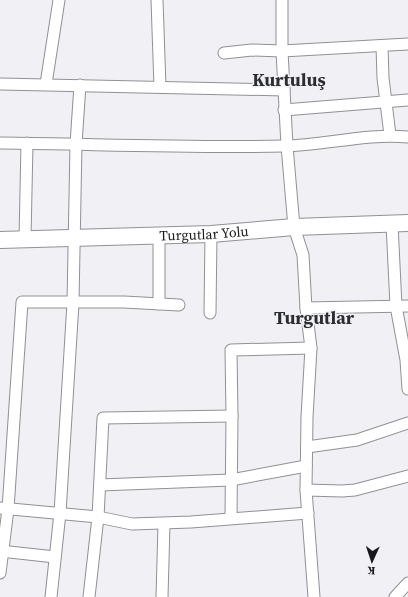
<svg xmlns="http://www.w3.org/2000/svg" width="408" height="597" viewBox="0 0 408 597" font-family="'Source Serif 4',serif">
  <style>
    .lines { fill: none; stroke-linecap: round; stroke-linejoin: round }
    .street-casing { stroke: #909195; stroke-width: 13 }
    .secondary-casing { stroke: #909195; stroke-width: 18 }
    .street { stroke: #fff; stroke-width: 11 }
    .secondary { stroke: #fff; stroke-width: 16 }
    .labels { text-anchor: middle; stroke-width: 3; stroke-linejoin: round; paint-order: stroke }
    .street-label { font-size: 14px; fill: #18191a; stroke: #f0f0f5 }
    .district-label { font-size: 18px; font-weight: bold; fill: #2c2d30; stroke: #f0f0f5 }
  </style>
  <rect width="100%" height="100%" fill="#f0f0f5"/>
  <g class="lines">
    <defs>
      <g id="street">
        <polyline points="157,0 160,87"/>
        <polyline points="282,0 282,51 287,146 294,227 303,255 306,308 311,348 307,417 306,490 314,597"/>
        <polyline points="382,46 383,78 390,135"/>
        <polyline points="224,53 252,50 282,51 408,44"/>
        <polyline points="0,84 284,90"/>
        <polyline points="46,84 59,0"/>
        <polyline points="284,110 408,100"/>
        <path d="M0,143C95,144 190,148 284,146C326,145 367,133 408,137"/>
        <polyline points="392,224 396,306 406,360 408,389"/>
        <polyline points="159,235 159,304"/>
        <polyline points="25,239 27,143"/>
        <polyline points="306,308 408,306"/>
        <polyline points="210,313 211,234"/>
        <polyline points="307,447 357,440 408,423"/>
        <polyline points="100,485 231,480 306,466"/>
        <polyline points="306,490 342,491 355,490 408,476"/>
        <polyline points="0,508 98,517 132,524 191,522 308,513"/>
        <polyline points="231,518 232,416 231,350 311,348"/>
        <polyline points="0,551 55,557"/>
        <polyline points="0,573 8,509 22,302 124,302 179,305"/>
        <polyline points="51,597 60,513 73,303 76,144 80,85"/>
        <polyline points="89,597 98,517 103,418 232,416"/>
        <polyline points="162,597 164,524"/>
        <polyline points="395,597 408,583"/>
      </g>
      <g id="secondary">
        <path id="s1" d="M0,240L211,234L294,227L408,223"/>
      </g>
    </defs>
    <use href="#street" class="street-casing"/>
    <use href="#secondary" class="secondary-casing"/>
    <use href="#street" class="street"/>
    <use href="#secondary" class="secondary"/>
  </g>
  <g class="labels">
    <g class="street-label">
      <text dy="5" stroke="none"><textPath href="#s1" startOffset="204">Turgutlar Yolu</textPath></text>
    </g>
    <g class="district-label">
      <text x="289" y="86">Kurtuluş</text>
      <text x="314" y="324">Turgutlar</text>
    </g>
  </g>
  <g transform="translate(372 561) rotate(183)" stroke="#f0f0f5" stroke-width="3" paint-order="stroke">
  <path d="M0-3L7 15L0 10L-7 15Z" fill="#18191a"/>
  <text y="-6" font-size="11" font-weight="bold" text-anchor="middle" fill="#18191a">K</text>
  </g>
</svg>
